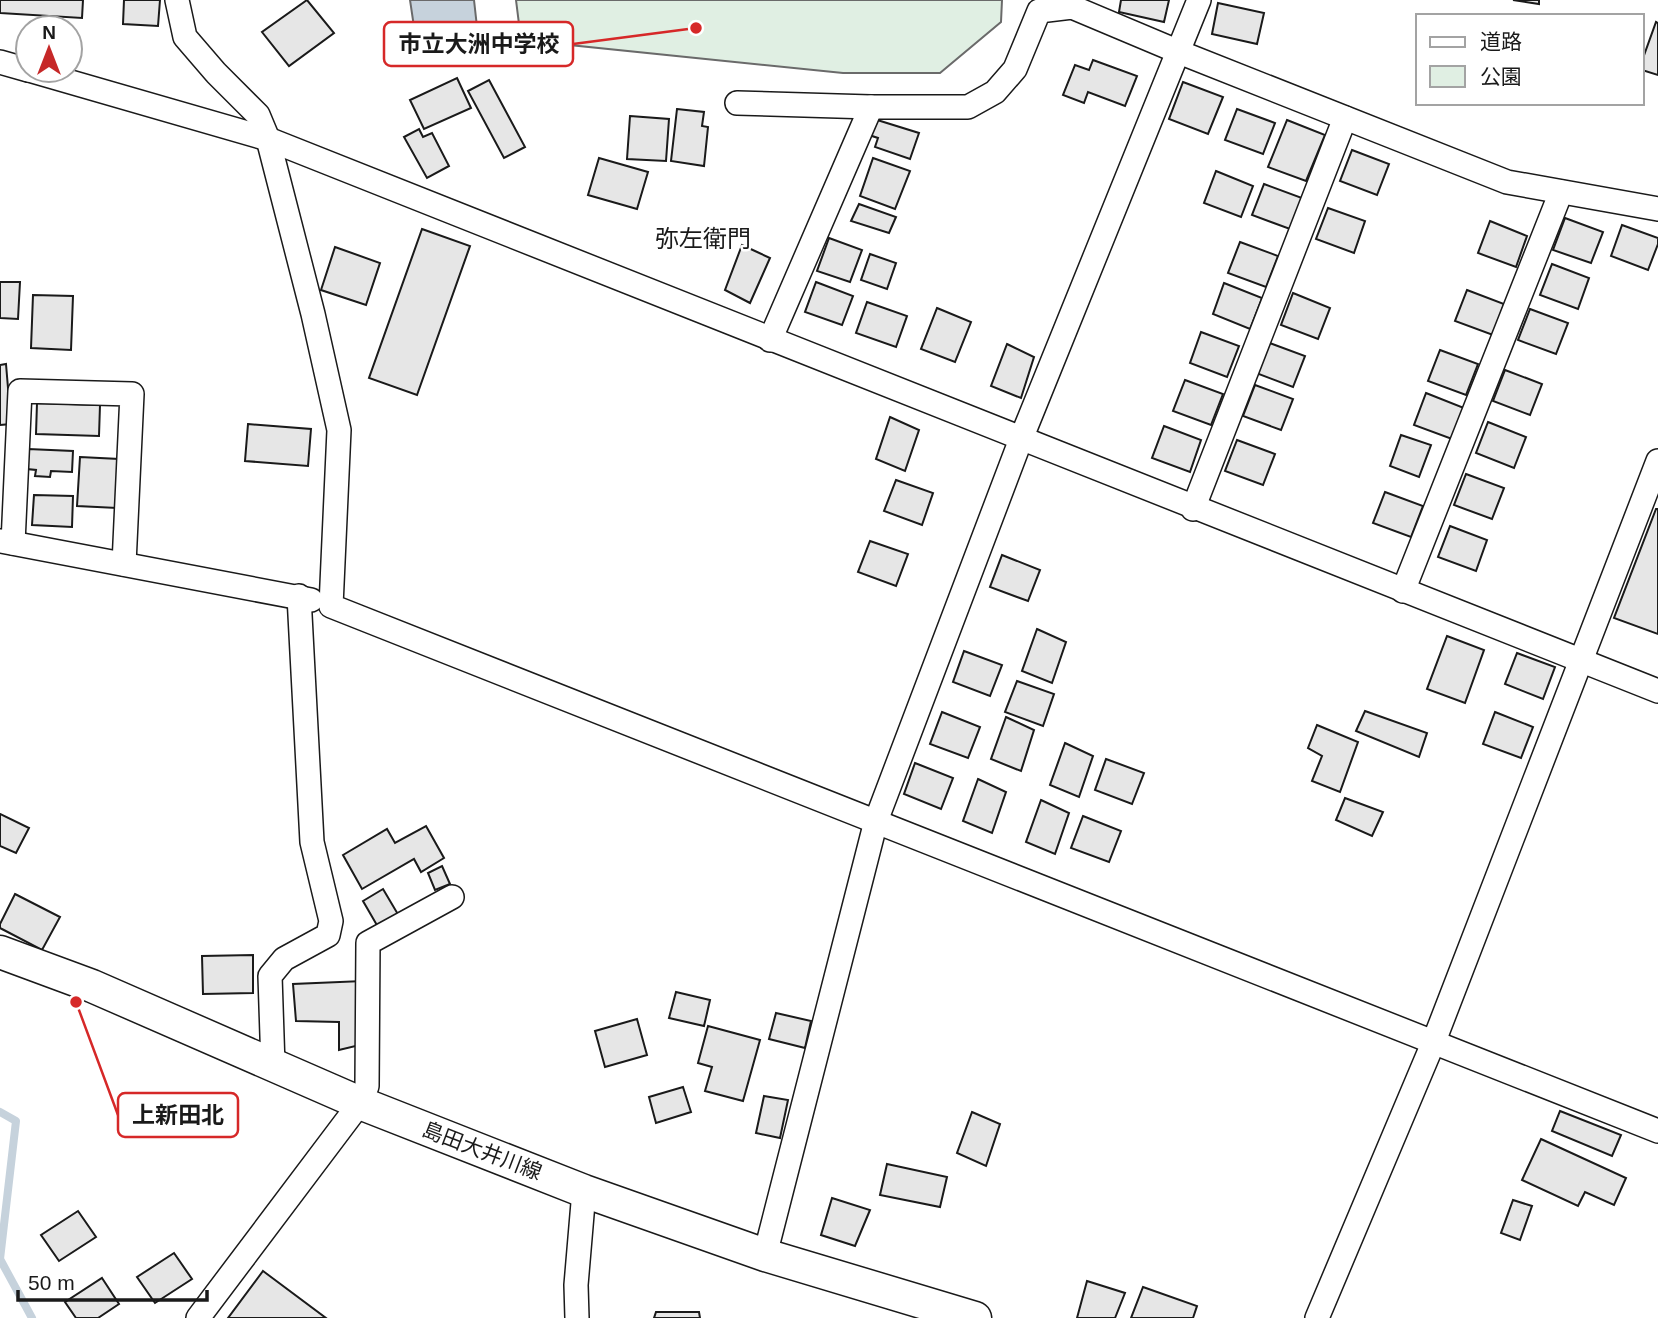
<svg xmlns="http://www.w3.org/2000/svg" width="1658" height="1318" viewBox="0 0 1658 1318" font-family="Helvetica,'Noto Sans JP',sans-serif">
  <style>
    .green { fill: #e0efe3; stroke: #6a6a6a; stroke-width: 2 }
    .water { fill: #c6d2dc; stroke: #6a6a6a; stroke-width: 2 }
    .lines { fill: none; stroke-linecap: round; stroke-linejoin: round }
    .stream { stroke: #c6d2dc; stroke-width: 8 }
    .building { fill: #e6e6e6; stroke: #1a1a1a; stroke-width: 2 }
    .minor-casing { stroke: #1a1a1a; stroke-width: 26 }
    .secondary-casing { stroke: #1a1a1a; stroke-width: 35 }
    .minor { stroke: #fff; stroke-width: 23 }
    .secondary { stroke: #fff; stroke-width: 32 }
    .labels { text-anchor: middle; stroke-width: 5; stroke-linejoin: round; paint-order: stroke }
    .street-label { font-size: 21px; fill: #1a1a1a; stroke: #fff }
    .quarter-label { font-size: 24px; fill: #1a1a1a; stroke: #fff }
    .leader { fill: none; stroke: #d62828; stroke-width: 2.5 }
    .callout-dot { fill: #d62828; stroke: #fff; stroke-width: 2.5 }
    .callout { fill: #fff; stroke: #d62828; stroke-width: 2.5 }
    .callout-label { font-size: 23px; text-anchor: middle; font-weight: bold; fill: #1a1a1a }
  </style>
  <rect width="100%" height="100%" fill="#fff"/>
  <polygon class="green" points="516,0 1002,0 1001,22 940,73 843,73 521,40"/>
  <polygon class="water" points="410,0 474,0 478,36 417,47"/>
  <g class="lines">
    <polyline class="stream" points="0,1112 16,1121 0,1259 32,1318"/>
  </g>
  <g class="building">
    <polygon points="0,0 83,0 82,18 0,13"/>
    <polygon points="124,0 160,0 158,26 123,24"/>
    <polygon points="307,0 334,33 289,66 262,32"/>
    <polygon points="1121,0 1169,0 1164,22 1119,12"/>
    <polygon points="1513,0 1539,0 1539,4"/>
    <polygon points="1218,3 1264,13 1257,44 1212,34"/>
    <polygon points="1656,22 1658,23 1658,75 1642,70 1642,61"/>
    <polygon points="1093,60 1137,76 1125,106 1088,92 1084,103 1063,95 1075,65 1089,70"/>
    <polygon points="457,78 471,108 424,129 410,100"/>
    <polygon points="489,80 525,147 504,158 468,91"/>
    <polygon points="1183,82 1223,97 1208,134 1169,119"/>
    <polygon points="677,109 704,112 702,126 708,127 704,166 671,161"/>
    <polygon points="1237,109 1275,123 1263,154 1225,140"/>
    <polygon points="630,116 669,119 666,161 627,159"/>
    <polygon points="874,119 919,133 910,159 875,147 878,138 869,135"/>
    <polygon points="1287,120 1325,135 1306,181 1268,167"/>
    <polygon points="419,129 423,137 432,133 449,166 427,178 404,137"/>
    <polygon points="1352,150 1389,164 1377,195 1340,181"/>
    <polygon points="599,158 648,172 637,209 588,195"/>
    <polygon points="873,158 910,171 895,209 860,196"/>
    <polygon points="1216,171 1253,186 1241,217 1204,203"/>
    <polygon points="1264,184 1302,198 1290,229 1252,215"/>
    <polygon points="859,204 896,217 889,233 851,221"/>
    <polygon points="1328,208 1365,221 1354,253 1316,239"/>
    <polygon points="1565,218 1603,232 1591,263 1553,250"/>
    <polygon points="1490,221 1527,236 1516,267 1478,253"/>
    <polygon points="1622,225 1658,238 1658,244 1648,270 1611,256"/>
    <polygon points="422,229 470,246 417,395 369,378"/>
    <polygon points="829,238 862,250 850,282 817,271"/>
    <polygon points="1240,242 1278,256 1266,287 1228,273"/>
    <polygon points="742,245 770,258 750,303 725,290"/>
    <polygon points="335,247 380,263 366,305 321,290"/>
    <polygon points="870,254 896,263 887,289 861,280"/>
    <polygon points="1552,264 1589,278 1578,309 1540,295"/>
    <polygon points="0,282 20,282 18,319 0,318"/>
    <polygon points="816,282 853,296 842,325 805,312"/>
    <polygon points="1224,283 1262,298 1250,329 1213,314"/>
    <polygon points="1467,290 1504,304 1493,335 1455,321"/>
    <polygon points="1293,293 1330,308 1318,339 1281,325"/>
    <polygon points="33,295 73,296 71,350 31,348"/>
    <polygon points="867,302 907,316 896,347 856,333"/>
    <polygon points="937,308 971,322 955,362 921,349"/>
    <polygon points="1530,309 1568,323 1556,354 1518,340"/>
    <polygon points="1201,332 1239,346 1227,377 1190,363"/>
    <polygon points="1267,342 1305,356 1293,387 1256,373"/>
    <polygon points="1007,344 1034,357 1021,398 991,386"/>
    <polygon points="1440,350 1478,364 1466,395 1428,381"/>
    <polygon points="6,364 11,424 0,425 0,365"/>
    <polygon points="1505,370 1542,384 1530,415 1493,401"/>
    <polygon points="1185,380 1223,394 1211,425 1173,411"/>
    <polygon points="1255,385 1293,399 1281,430 1243,416"/>
    <polygon points="1426,393 1464,408 1452,439 1414,425"/>
    <polygon points="37,403 100,405 99,436 36,434"/>
    <polygon points="890,417 919,430 905,471 876,459"/>
    <polygon points="1488,422 1526,437 1514,468 1476,453"/>
    <polygon points="248,424 311,429 308,466 245,461"/>
    <polygon points="1164,426 1201,440 1190,472 1152,458"/>
    <polygon points="1401,435 1431,445 1419,477 1390,466"/>
    <polygon points="1237,440 1275,454 1263,485 1225,471"/>
    <polygon points="28,449 73,451 72,472 51,471 50,477 35,476 36,470 27,469"/>
    <polygon points="80,457 119,459 117,508 77,506"/>
    <polygon points="1466,474 1504,488 1492,519 1454,505"/>
    <polygon points="896,480 933,493 922,525 884,511"/>
    <polygon points="1385,492 1423,506 1411,537 1373,523"/>
    <polygon points="34,495 73,496 72,527 32,525"/>
    <polygon points="1656,509 1658,509 1658,634 1614,618"/>
    <polygon points="1450,526 1487,540 1476,571 1438,557"/>
    <polygon points="870,541 908,554 896,586 858,572"/>
    <polygon points="1002,555 1040,570 1028,601 990,587"/>
    <polygon points="1037,629 1066,642 1052,683 1022,671"/>
    <polygon points="1447,636 1484,650 1465,703 1427,689"/>
    <polygon points="964,651 1002,665 990,696 953,682"/>
    <polygon points="1517,653 1555,667 1543,699 1505,684"/>
    <polygon points="1017,681 1054,694 1043,726 1005,712"/>
    <polygon points="1365,711 1427,733 1419,757 1356,731"/>
    <polygon points="942,712 980,727 968,758 930,744"/>
    <polygon points="1495,712 1533,727 1521,758 1483,744"/>
    <polygon points="1006,717 1034,730 1021,771 991,759"/>
    <polygon points="1317,725 1358,742 1340,792 1312,781 1322,756 1308,748"/>
    <polygon points="1065,743 1093,756 1079,797 1050,785"/>
    <polygon points="1106,759 1144,773 1132,804 1095,790"/>
    <polygon points="915,763 953,778 941,809 904,794"/>
    <polygon points="978,779 1006,792 992,833 963,821"/>
    <polygon points="1345,798 1383,812 1372,836 1336,820"/>
    <polygon points="1041,800 1069,813 1055,854 1026,842"/>
    <polygon points="0,814 29,828 16,853 0,846"/>
    <polygon points="1083,816 1121,831 1109,862 1071,848"/>
    <polygon points="426,826 444,858 421,872 414,859 362,889 343,855 387,829 395,843"/>
    <polygon points="442,866 450,884 435,890 428,873"/>
    <polygon points="383,889 399,916 378,927 363,901"/>
    <polygon points="15,894 60,917 42,950 0,928 0,924"/>
    <polygon points="253,955 253,993 203,994 202,956"/>
    <polygon points="363,981 364,1044 339,1050 339,1022 296,1021 293,984"/>
    <polygon points="676,992 710,1000 704,1026 669,1018"/>
    <polygon points="776,1013 811,1021 805,1048 769,1039"/>
    <polygon points="637,1019 647,1055 605,1067 595,1031"/>
    <polygon points="708,1026 760,1040 743,1101 705,1091 712,1067 698,1063"/>
    <polygon points="683,1087 691,1112 656,1123 649,1097"/>
    <polygon points="764,1096 788,1100 780,1138 756,1133"/>
    <polygon points="1560,1111 1621,1135 1612,1156 1552,1131"/>
    <polygon points="972,1112 1000,1124 986,1166 957,1153"/>
    <polygon points="1541,1139 1626,1178 1614,1205 1585,1192 1578,1206 1522,1180"/>
    <polygon points="887,1164 947,1177 940,1207 880,1195"/>
    <polygon points="832,1198 870,1210 855,1246 821,1235"/>
    <polygon points="1513,1200 1532,1206 1520,1240 1501,1233"/>
    <polygon points="78,1211 96,1237 59,1261 41,1235"/>
    <polygon points="174,1253 192,1279 155,1303 137,1277"/>
    <polygon points="263,1271 326,1318 228,1318"/>
    <polygon points="102,1278 119,1304 98,1318 76,1318 65,1302"/>
    <polygon points="1087,1281 1125,1293 1115,1318 1077,1318"/>
    <polygon points="1143,1287 1197,1306 1193,1318 1131,1318"/>
    <polygon points="656,1312 699,1312 700,1318 654,1318"/>
  </g>
  <g class="lines">
    <defs>
      <g id="minor">
        <polyline points="177,0 185,37 216,73 258,115 268,139 313,314 339,430 331,606 1658,1131"/>
        <polyline points="0,62 28,70"/>
        <polyline points="29,70 268,139 1658,691"/>
        <polyline points="737,103 871,107 968,107 995,92 1015,69 1039,11 1072,7 1179,52 1507,182 1658,209"/>
        <polyline points="770,340 871,107"/>
        <polyline points="1193,509 1345,118"/>
        <polyline points="1,541 311,600"/>
        <polyline points="13,543 20,391 132,394 124,564"/>
        <polyline points="1403,591 1561,192"/>
        <polyline points="273,1066 270,976 284,959 328,935 331,921 312,842 299,596"/>
        <polyline points="765,1255 876,821 1021,439 1199,0"/>
        <polyline points="198,1318 360,1103 367,1086 368,943 452,897"/>
        <polyline points="577,1318 576,1285 584,1191"/>
        <polyline points="1317,1318 1434,1041 1658,461"/>
      </g>
      <polyline id="secondary" points="0,952 92,986 360,1103 584,1191 765,1255 975,1318"/>
    </defs>
    <use href="#minor" class="minor-casing"/>
    <use href="#secondary" class="secondary-casing"/>
    <use href="#minor" class="minor"/>
    <use href="#secondary" class="secondary"/>
  </g>
  <g class="labels">
    <g class="street-label">
      <text transform="translate(482 1151) rotate(21)" y="7">島田大井川線</text>
    </g>
    <g class="quarter-label">
      <text x="703" y="247">弥左衛門</text>
    </g>
  </g>
  <path class="leader" d="M696 28L573 44M76 1002L118 1115"/>
  <g class="callout-dot">
    <circle cx="696" cy="28" r="7"/>
    <circle cx="76" cy="1002" r="7"/>
  </g>
  <g class="callout">
    <rect x="384" y="22" width="189" height="44" rx="7"/>
    <rect x="118" y="1093" width="120" height="44" rx="7"/>
  </g>
  <g class="callout-label">
    <text x="479" y="52">市立大洲中学校</text>
    <text x="178" y="1123">上新田北</text>
  </g>
  <rect x="1416" y="14" width="228" height="91" fill="#ffffff" stroke="#a3a3a3" stroke-width="2"/>
  <rect x="1430" y="37" width="35" height="10" fill="#ffffff" stroke="#a3a3a3" stroke-width="2"/>
  <text x="1480" y="49" font-size="21" fill="#1a1a1a">道路</text>
  <rect x="1430" y="66" width="35" height="21" fill="#e0efe3" stroke="#a3a3a3" stroke-width="2"/>
  <text x="1480" y="84" font-size="21" fill="#1a1a1a">公園</text>
  <g transform="translate(49 49)"><circle r="33" fill="#ffffff" stroke="#a3a3a3" stroke-width="2"/>
  <path d="M0-5L12 26L0 18L-12 26Z" fill="#c62828"/>
  <text y="-10" font-size="19" font-weight="bold" text-anchor="middle" fill="#1a1a1a">N</text>
  </g>
  <path d="M18 1290v10h189v-10" fill="none" stroke="#1a1a1a" stroke-width="3.5"/>
  <text x="28" y="1290" font-size="21" fill="#1a1a1a" stroke="#ffffff" stroke-width="5" paint-order="stroke">50 m</text>
</svg>
